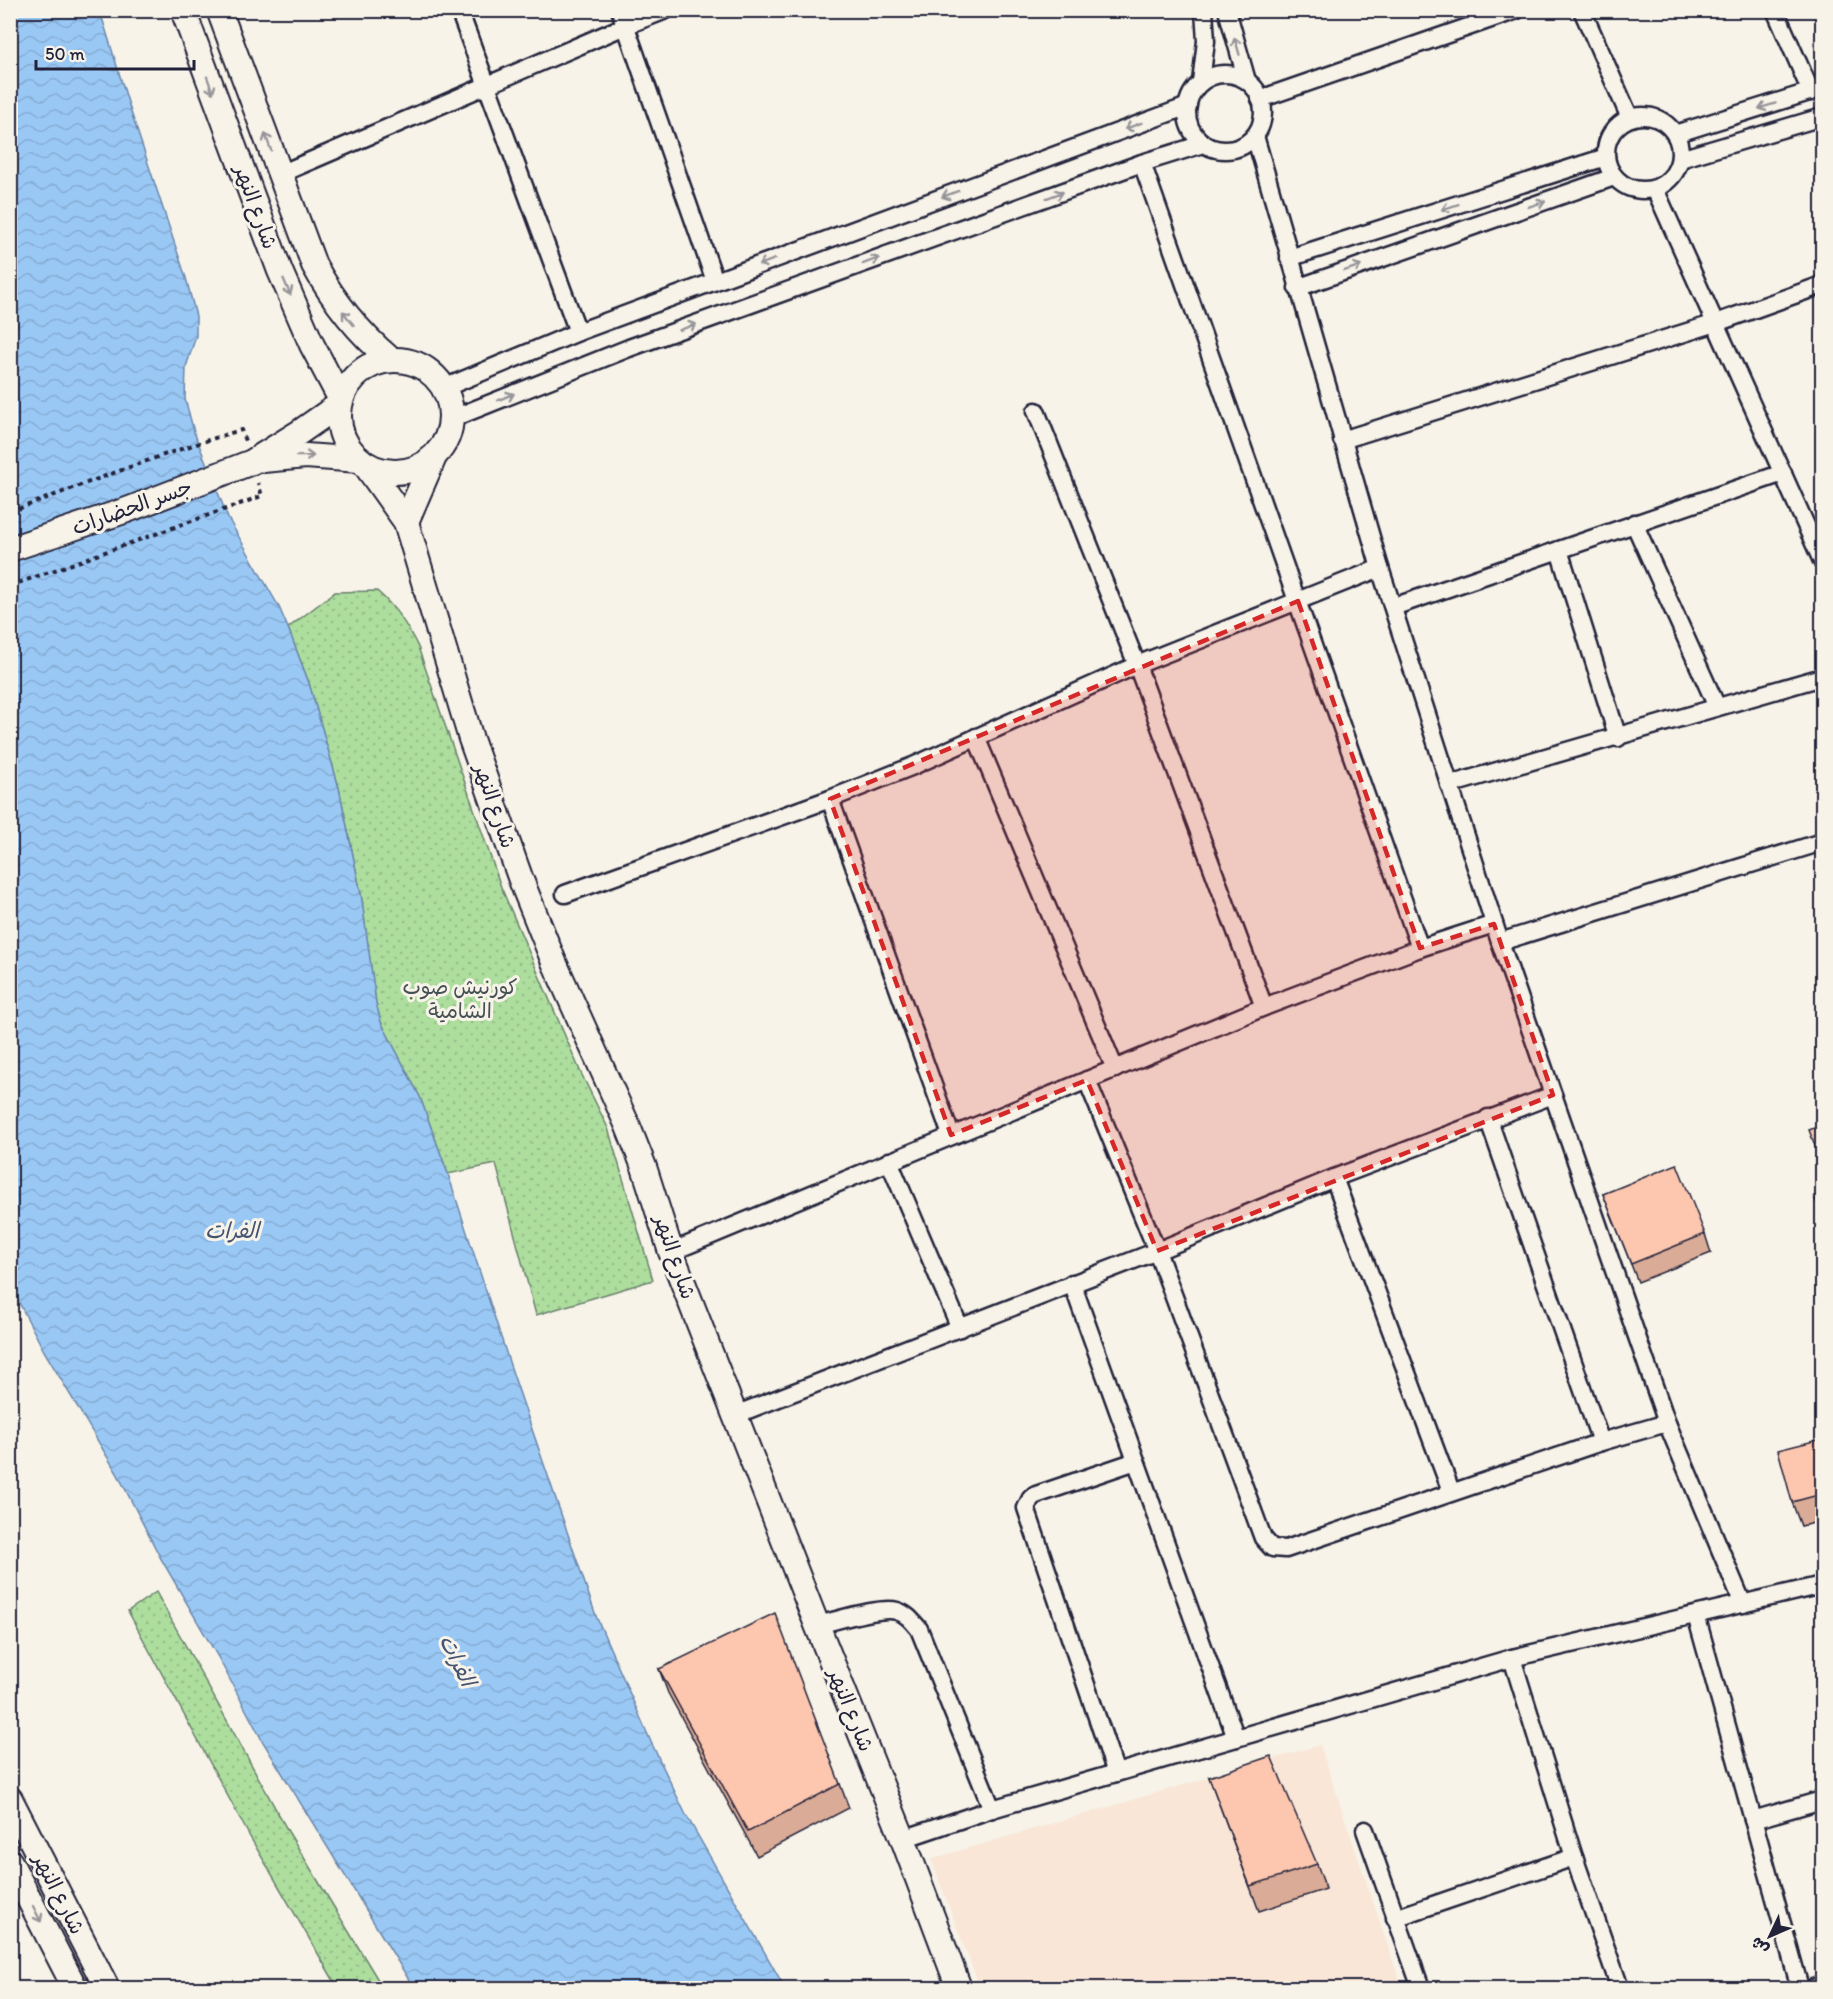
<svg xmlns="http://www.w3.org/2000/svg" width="1833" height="1999" viewBox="0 0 1833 1999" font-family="Itim,'Playpen Sans Arabic',sans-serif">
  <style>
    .built { fill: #f9e6d7 }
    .park { fill: url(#park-dots); stroke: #68806c; stroke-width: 1.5 }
    .water { fill: url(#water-waves); stroke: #6a86ab; stroke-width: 1.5 }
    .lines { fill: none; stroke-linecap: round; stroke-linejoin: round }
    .street-casing { stroke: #22223b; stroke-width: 21 }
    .secondary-casing { stroke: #22223b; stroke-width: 28 }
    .path { stroke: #22223b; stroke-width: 4; stroke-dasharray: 4.5 4.5; stroke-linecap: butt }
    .street { stroke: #f7f3e8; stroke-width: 16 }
    .secondary { stroke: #f7f3e8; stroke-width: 24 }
    .wall { fill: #daab96; stroke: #22223b; stroke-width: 1.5 }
    .building { fill: #fdc7af; stroke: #22223b; stroke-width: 1.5 }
    .oneway { stroke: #97959a }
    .marked { fill: #d62828; fill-opacity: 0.2; stroke: #d62828; stroke-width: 4.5; stroke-dasharray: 12 8; stroke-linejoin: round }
    .labels { text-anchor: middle; stroke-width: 6; stroke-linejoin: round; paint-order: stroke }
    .street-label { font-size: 21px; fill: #22223b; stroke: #f7f3e8 }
    .park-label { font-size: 21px; fill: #455154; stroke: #f7f3e8 }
    .water-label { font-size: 22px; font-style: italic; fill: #465473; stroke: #f7f3e8 }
  </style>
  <defs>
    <pattern id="park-dots" width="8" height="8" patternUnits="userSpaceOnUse" patternTransform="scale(1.5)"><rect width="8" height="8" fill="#adde9e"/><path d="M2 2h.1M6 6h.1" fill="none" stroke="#95be89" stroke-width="1.8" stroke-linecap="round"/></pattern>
    <pattern id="water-waves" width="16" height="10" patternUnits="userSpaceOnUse" patternTransform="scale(1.5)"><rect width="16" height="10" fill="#9ac8f5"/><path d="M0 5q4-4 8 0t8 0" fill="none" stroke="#84acd3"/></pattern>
  </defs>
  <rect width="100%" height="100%" fill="#f7f3e8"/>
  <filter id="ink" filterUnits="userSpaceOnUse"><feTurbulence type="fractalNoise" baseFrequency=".0167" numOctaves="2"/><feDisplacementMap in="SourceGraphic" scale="12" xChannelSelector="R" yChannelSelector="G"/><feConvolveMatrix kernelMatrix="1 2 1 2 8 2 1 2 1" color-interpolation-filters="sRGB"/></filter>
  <g filter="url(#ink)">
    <polygon class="built" points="1320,1745 1402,1988 980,1988 931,1859"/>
    <g class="park">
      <path d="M377,591C396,608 407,625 418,647L501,887L581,1073L608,1128L653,1280L536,1315L496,1164L448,1174L420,1097L381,1022L376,1004L361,894L339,788L309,683L288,628L335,592Z"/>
      <polygon points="156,1592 289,1833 383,1988 338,1988 250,1837 128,1611"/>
    </g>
    <polygon class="water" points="10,11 100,11 131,112 186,278 196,316 196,336 186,367 185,399 194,432 228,518 279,607 288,628 309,683 339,788 361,894 376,1003 381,1022 420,1097 448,1174 512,1371 596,1616 651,1742 685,1813 785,1988 414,1988 263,1742 218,1657 160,1557 117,1473 44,1351 11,1287"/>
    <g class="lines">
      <defs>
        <g id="street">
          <polyline points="459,10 578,332"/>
          <polyline points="620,10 715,281"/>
          <polyline points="1227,10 1247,81"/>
          <polyline points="1582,10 1630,118"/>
          <polyline points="1775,10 1811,92"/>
          <circle cx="1225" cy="112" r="38"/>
          <polyline points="1201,82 1206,41 1204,10"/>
          <polyline points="1260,99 1517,10"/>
          <circle cx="1643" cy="153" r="37"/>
          <polyline points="1675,134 1822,88"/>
          <polyline points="1255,136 1380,568 1500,942 1667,1423 1743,1604"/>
          <polyline points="1680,159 1822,117"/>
          <polyline points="1142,163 1420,948"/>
          <polyline points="280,174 625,26 666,10"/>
          <polyline points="1655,189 1822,561"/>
          <polyline points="1289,258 1606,157"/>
          <polyline points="1297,288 1614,177"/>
          <polyline points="444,388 578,332 1188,106"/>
          <polyline points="1036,411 1137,665 1264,1007"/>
          <polyline points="451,419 629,348 1142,163 1203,144"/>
          <polyline points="1342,440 1716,323 1822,285"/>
          <polyline points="1634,523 1717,707"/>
          <polyline points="1559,550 1618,738"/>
          <polyline points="1393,607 1783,473"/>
          <polyline points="976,737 1115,1069"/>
          <polyline points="1449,785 1822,677"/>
          <polyline points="830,799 951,1135"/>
          <polyline points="565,894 830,799 913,766 1137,665 1380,568"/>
          <polyline points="1500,942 1822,842"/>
          <polyline points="1087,1080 1157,1251 1263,1538 1272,1548 1286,1549 1601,1442 1667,1423"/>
          <polyline points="1488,1118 1601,1442"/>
          <polyline points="889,1161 960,1328"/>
          <polyline points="1334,1178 1451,1491"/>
          <polyline points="671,1252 1264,1007 1420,948 1494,924"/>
          <polyline points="1072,1283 1236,1738"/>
          <polyline points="735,1415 1157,1251 1334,1178 1553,1095"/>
          <polyline points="1696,1615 1800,1988"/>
          <path d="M817,1625C835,1621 881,1606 897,1611C907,1614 912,1621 919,1629L992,1809"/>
          <polyline points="1512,1658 1574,1857 1620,1988"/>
          <polyline points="1116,1773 1026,1508 1031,1498 1036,1495 1136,1461"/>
          <polyline points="1753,1820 1822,1800"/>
          <polyline points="1365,1830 1421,1988"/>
          <polyline points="903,1839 992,1809 1512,1658 1822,1585"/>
          <polyline points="1395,1918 1574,1857"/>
          <polyline points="1813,1988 1822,1985"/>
        </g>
        <g id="secondary">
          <polyline points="183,10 280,271 312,345 341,400"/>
          <path d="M219,10L314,265C334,302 358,332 390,359"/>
          <circle cx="395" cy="416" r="56"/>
          <polyline points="263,460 306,456 359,460"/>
          <polyline points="364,463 406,522 471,739 521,880 554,962 627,1124 644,1167 671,1252 817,1625 903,1839 959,1988"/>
          <polyline points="406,522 434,457"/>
          <polyline points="10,549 127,510 252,462 297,434 340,404"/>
          <polyline points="10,1799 107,1988"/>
          <polyline points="10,1862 75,1988"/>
        </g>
      </defs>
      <use href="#street" class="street-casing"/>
      <use href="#secondary" class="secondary-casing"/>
      <g class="path">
        <path d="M10,512C87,483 163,453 241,430L245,441"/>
        <polyline points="10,586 262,496 258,483"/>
      </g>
      <use href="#street" class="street"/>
      <use href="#secondary" class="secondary"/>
    </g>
    <g class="wall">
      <polygon points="1603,1194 1705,1234 1711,1253 1638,1282"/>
      <polygon points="1822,1439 1822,1521 1801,1526 1792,1502"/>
      <polygon points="659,1669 840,1784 849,1808 757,1856 668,1693"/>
      <polygon points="1209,1777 1317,1864 1326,1889 1259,1911"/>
    </g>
    <g class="building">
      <polygon points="1822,1125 1822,1164 1809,1130"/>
      <polygon points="1677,1164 1705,1234 1631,1264 1603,1194"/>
      <polygon points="1822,1192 1822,1216 1814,1196"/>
      <polygon points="1822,1439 1822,1494 1792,1502 1778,1450"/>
      <polygon points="775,1613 840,1784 748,1832 659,1669"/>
      <polygon points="1271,1756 1317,1864 1250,1886 1209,1777"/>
    </g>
    <defs><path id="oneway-shaft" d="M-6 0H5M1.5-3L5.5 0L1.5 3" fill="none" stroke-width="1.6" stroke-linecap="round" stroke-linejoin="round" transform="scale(1.5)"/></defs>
    <g class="oneway">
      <use href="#oneway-shaft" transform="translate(1237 46) rotate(-106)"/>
      <use href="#oneway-shaft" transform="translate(210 85) rotate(70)"/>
      <use href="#oneway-shaft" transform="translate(1767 106) rotate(163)"/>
      <use href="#oneway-shaft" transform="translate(1133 126) rotate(160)"/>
      <use href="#oneway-shaft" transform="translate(268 142) rotate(-110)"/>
      <use href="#oneway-shaft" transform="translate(950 194) rotate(160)"/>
      <use href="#oneway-shaft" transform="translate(1055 195) rotate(-20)"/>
      <use href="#oneway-shaft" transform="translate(1537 204) rotate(-19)"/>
      <use href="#oneway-shaft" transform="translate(1450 207) rotate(162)"/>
      <use href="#oneway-shaft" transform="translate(871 261) rotate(-20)"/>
      <use href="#oneway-shaft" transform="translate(767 262) rotate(160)"/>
      <use href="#oneway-shaft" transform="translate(1353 268) rotate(-19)"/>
      <use href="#oneway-shaft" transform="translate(287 287) rotate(67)"/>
      <use href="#oneway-shaft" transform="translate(348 318) rotate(-129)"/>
      <use href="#oneway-shaft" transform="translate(688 327) rotate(-20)"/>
      <use href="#oneway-shaft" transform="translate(506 397) rotate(-22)"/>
      <use href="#oneway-shaft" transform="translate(305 456) rotate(-1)"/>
      <use href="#oneway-shaft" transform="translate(37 1914) rotate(63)"/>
    </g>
  </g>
  <path class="marked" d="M1298,601L1420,948L1494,924L1553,1095L1157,1251L1087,1080L951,1135L830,799Z"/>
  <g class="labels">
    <g class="street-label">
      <text transform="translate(256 207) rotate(70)" y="7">شارع النهر</text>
      <text transform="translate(132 507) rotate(-20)" y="7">جسر الحضارات</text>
      <text transform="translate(495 806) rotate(71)" y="7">شارع النهر</text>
      <text transform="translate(675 1257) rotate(71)" y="7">شارع النهر</text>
      <text transform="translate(851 1710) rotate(68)" y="7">شارع النهر</text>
      <text transform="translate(59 1894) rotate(63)" y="7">شارع النهر</text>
    </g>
    <g class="park-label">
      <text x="460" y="994">كورنيش صوب<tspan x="460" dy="24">الشامية</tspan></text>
    </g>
    <g class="water-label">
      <text x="232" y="1238">الفرات</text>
      <text transform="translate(458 1660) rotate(64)" y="8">الفرات</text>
    </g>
  </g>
  <rect width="1833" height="1999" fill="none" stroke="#f7f3e8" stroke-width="36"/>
  <rect x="18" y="18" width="1797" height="1963" fill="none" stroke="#22223b" stroke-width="2" filter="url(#ink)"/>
  <g transform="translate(1770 1936) rotate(226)" stroke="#f7f3e8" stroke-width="4.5" paint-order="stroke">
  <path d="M0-4.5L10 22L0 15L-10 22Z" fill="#22223b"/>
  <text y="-9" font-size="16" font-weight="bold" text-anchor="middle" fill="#22223b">ش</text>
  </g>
  <path d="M36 60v9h158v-9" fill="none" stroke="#22223b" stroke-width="3"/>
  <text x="45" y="60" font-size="18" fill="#22223b" stroke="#f7f3e8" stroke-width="4.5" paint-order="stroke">50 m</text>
</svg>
